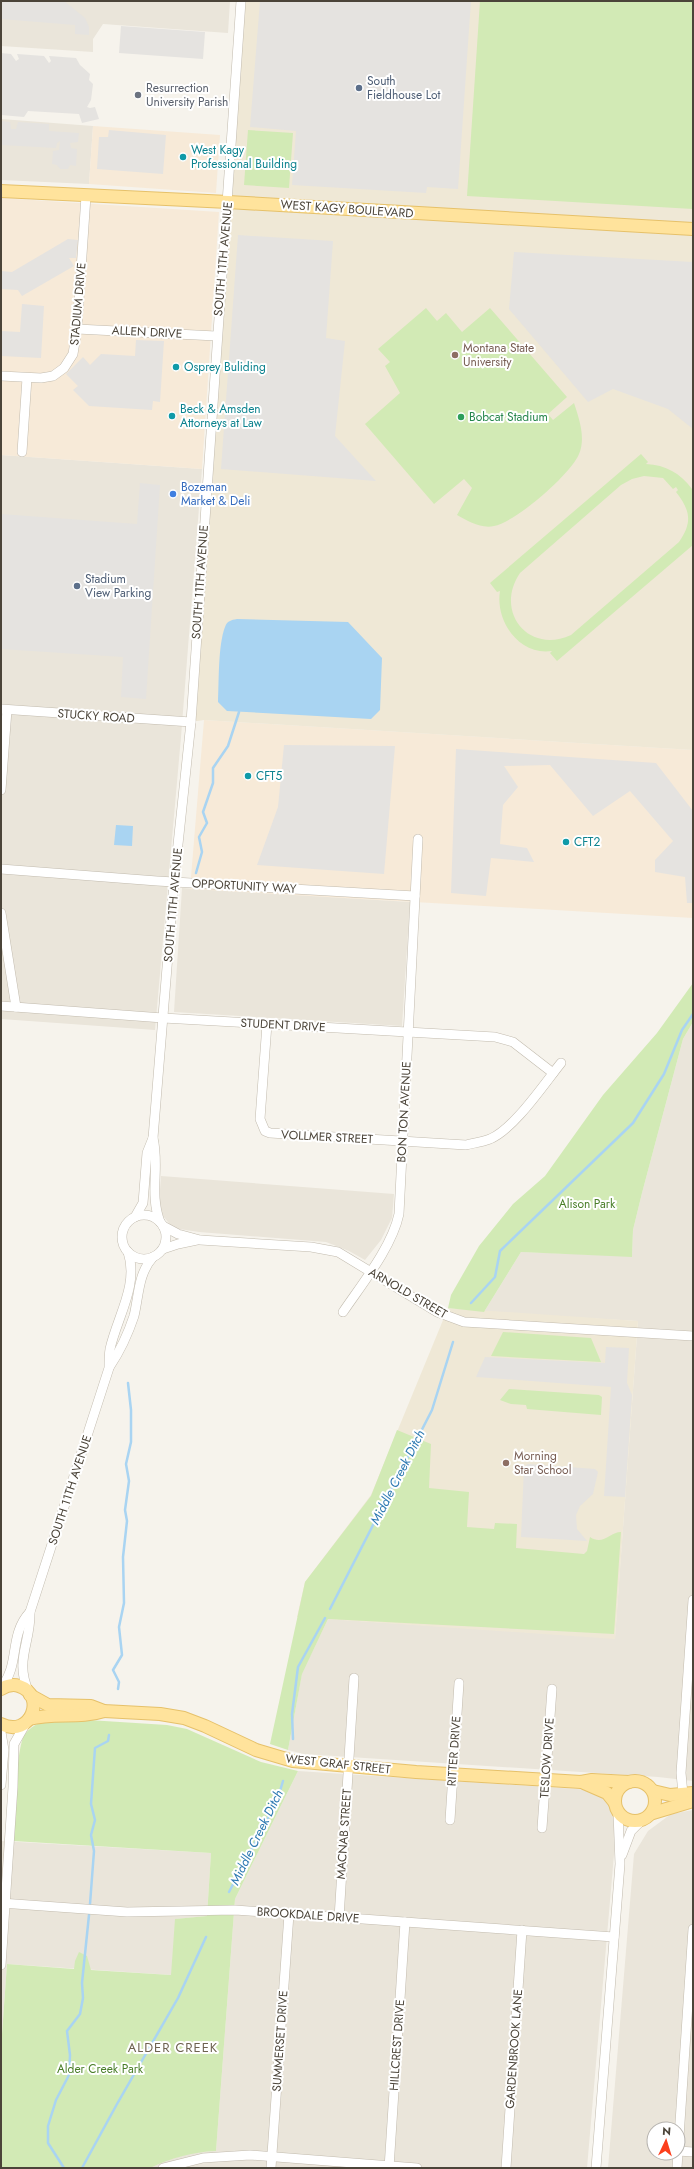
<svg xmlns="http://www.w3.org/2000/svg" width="694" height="2169" viewBox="0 0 694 2169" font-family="Jost,sans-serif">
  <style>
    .residential { fill: #eae5da; fill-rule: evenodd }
    .commercial { fill: #f7ead8 }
    .education { fill: #efe8d6 }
    .green { fill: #d2eab5; fill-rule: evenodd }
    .parking { fill: #e5e3e0 }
    .water { fill: #a9d4f2 }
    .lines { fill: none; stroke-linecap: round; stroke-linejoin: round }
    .stream { stroke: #a9d4f2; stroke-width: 2.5 }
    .minor-casing { stroke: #c2bbae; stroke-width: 10 }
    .major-casing { stroke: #e6c16a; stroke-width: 14 }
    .minor { stroke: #fff; stroke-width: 9 }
    .major { stroke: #ffe39c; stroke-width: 12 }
    .service-dot { fill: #5c6f8a; stroke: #fff; stroke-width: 1.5 }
    .worship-dot { fill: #6b7280; stroke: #fff; stroke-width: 1.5 }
    .culture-dot { fill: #0f9aa8; stroke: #fff; stroke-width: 1.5 }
    .education-dot { fill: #8d6e63; stroke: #fff; stroke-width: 1.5 }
    .leisure-dot { fill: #2e9e5b; stroke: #fff; stroke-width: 1.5 }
    .shop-dot { fill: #3f7fe0; stroke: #fff; stroke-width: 1.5 }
    .labels { text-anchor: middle; stroke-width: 4; stroke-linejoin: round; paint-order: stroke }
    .service-label { font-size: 12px; fill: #4e5e75; stroke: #fff; text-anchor: start }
    .worship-label { font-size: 12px; fill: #5b616d; stroke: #fff; text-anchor: start }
    .culture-label { font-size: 12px; fill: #0d838f; stroke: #fff; text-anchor: start }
    .street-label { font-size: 12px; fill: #4b4439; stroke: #fff }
    .education-label { font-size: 12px; fill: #785e54; stroke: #fff; text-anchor: start }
    .leisure-label { font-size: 12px; fill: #27864d; stroke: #fff; text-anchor: start }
    .shop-label { font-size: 12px; fill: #366cbe; stroke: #fff; text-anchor: start }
    .park-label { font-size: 12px; fill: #4a7f2a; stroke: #fff }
    .water-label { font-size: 13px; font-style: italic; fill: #2e7ab2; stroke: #fff }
    .neighbourhood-label { font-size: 13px; letter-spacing: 1px; fill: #6e6250; stroke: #fff }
  </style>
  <rect width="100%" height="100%" fill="#f6f3ec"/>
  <g class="residential">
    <polygon points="1,1 230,1 228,33 103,24 93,39 93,52 1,46"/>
    <polygon points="1,119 93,126 89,184 1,180"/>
    <polygon points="1,455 202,469 181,737 155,1030 1,1019"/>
    <polygon points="182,888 410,902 402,1026 174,1012"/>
    <polygon points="693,1022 693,1781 658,1777 304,1754 288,1750 302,1673 328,1619 615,1638 638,1321 484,1312 521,1252 632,1256 633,1230 642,1193 683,1039"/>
    <polygon points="161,1176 394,1194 392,1218 381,1240 365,1260 349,1251 326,1242 199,1232 173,1228 163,1216 159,1203"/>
    <polygon points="298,1771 592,1790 608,1798 616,1817 615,1843 587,2168 150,2168 164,2161 195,2152 216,2151 235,1899"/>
    <path d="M693,1810V2168H608L634,1854L648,1831L671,1814ZM654,2129H678V2153H654Z"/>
    <polygon points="1,1841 211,1853 207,1916 176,1919 172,1975 7,1964 1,2048"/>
  </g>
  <g class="commercial">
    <polygon points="93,126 220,135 216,193 89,184"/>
    <polygon points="1,198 219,212 202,469 1,455"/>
    <polygon points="204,720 693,750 693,918 190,889"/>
  </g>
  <g class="education">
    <polygon points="242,1 693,1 693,750 204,720 191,722"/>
    <polygon points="448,1308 638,1321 615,1639 297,1617 305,1582 371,1495"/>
  </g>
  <g class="green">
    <polygon points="480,1 693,1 693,209 467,196"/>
    <polygon points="248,130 293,133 289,188 244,185"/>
    <path d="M426,308L437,321L446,313L462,332L490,308L567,397L548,414L553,420L574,403C579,418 586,438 579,454C571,474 516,522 494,526C481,529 468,521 457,515L472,488L464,479L434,504L365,424L400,393L385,366L390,362L378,349Z"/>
    <path d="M641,454L648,462L646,464C666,465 680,473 692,489L693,545L557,661L550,653L552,651C519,656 495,621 500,591L497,592L490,583ZM644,476L663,478L673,489L676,487L678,490L676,492C690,510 693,522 679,542L571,635C528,655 494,611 520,573L621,485L632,479Z"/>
    <polygon points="693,983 693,1022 683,1039 642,1193 633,1230 632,1257 521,1252 484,1312 448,1308 451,1295 479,1246 513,1204 545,1176 603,1095 657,1033"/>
    <polygon points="503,1332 591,1338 601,1362 491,1356"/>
    <polygon points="509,1389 599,1395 602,1397 601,1415 527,1409 526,1405 511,1404 500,1400"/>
    <path d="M397,1430L431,1444L429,1488L469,1492L467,1527L494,1529L495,1523L517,1524L516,1548L584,1554L587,1551L590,1537C603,1546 610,1532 621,1532L614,1634L328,1619L302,1674L288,1750L270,1744L305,1582L371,1496Z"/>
    <path d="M57,1718L167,1725L187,1729L261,1762L298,1771L235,1899L216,2151C192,2152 171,2158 150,2168H1V2048L7,1964L74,1969L75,1961L79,1952L87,1956L91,1970L171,1975L175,1919L207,1916L211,1853L13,1841C14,1823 16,1745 25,1734C33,1724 45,1720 57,1718Z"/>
  </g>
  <g class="parking">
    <polygon points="1,1 64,1 85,18 89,27 89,35 75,34 75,25 1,19"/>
    <polygon points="260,1 471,1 458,189 427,187 426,193 292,185 296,131 250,127"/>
    <polygon points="121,26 205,32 203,59 119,53"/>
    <polygon points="1,53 11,54 16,61 19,59 17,54 44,56 49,63 51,61 49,56 76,58 80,65 90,74 89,80 93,84 91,100 87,107 90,108 95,107 99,119 82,123 79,114 28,111 24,117 1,115"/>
    <polygon points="1,121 10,122 11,129 16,129 18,122 49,124 49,131 79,133 78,142 70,143 71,148 77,149 76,166 70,165 68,169 60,169 57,165 52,164 53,151 59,150 60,141 57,143 56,148 1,145"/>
    <polygon points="109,130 166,135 163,174 97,169 99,137 108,137"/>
    <polygon points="238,235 333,241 326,338 345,341 335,436 376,481 221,469"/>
    <polygon points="68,239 78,240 76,258 69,258 74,266 22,296 18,290 1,289 1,271 12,272"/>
    <polygon points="514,252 693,262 693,429 668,409 613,389 588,402 509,309"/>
    <polygon points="22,304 44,306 41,358 1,356 1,331 20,332"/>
    <polygon points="136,340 164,341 160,402 153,401 152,410 89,406 73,390 78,386 66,374 83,357 90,365 101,354 135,356"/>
    <polygon points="140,483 160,485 146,699 121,697 123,657 1,649 1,514 137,524"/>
    <polygon points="284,745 395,746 384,874 257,865 278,807"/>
    <polygon points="456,749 656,763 693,811 693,903 687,903 685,877 655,872 655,860 673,841 630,791 593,816 550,765 504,766 518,787 503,805 500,844 527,848 534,862 491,858 486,896 451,893"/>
    <polygon points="606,1347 629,1348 627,1383 632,1395 625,1497 604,1496 611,1387 476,1377 485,1357 605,1363"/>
    <polygon points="528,1464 595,1469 598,1472 593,1494 580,1506 576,1515 577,1529 587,1541 521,1537 524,1467"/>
  </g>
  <g class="water">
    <path d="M237,619L348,622L382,658L380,710L371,719L227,711L218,702C219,682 218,645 225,627C227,621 231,620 237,619Z"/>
    <polygon points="116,825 133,826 132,846 114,845"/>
  </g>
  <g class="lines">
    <g class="stream">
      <polyline points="196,873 202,852 199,837 207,823 203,812 213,783 213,768 228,746 239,712"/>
      <polyline points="471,1303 495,1277 500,1251 633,1123 664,1074 682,1030 693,1014"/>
      <polyline points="330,1609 432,1410 453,1342"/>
      <polyline points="118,1689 119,1682 113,1670 122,1655 119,1627 124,1603 123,1557 127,1521 125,1510 129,1481 126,1464 131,1442 131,1410 128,1383"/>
      <polyline points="293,1739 292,1714 298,1667 325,1618"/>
      <polyline points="229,1892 277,1801 283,1781"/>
      <polyline points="90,1904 94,1851 91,1835 95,1820 91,1804 95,1748 108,1741 109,1735"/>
      <polyline points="64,2168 48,2143 48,2126 56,2100 69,2075 70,2055 67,2031 80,2014 83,1998 82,1983 89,1915"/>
      <polyline points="82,2168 117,2104 178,1998 206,1937"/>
    </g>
    <defs>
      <g id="minor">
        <polyline points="77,329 216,336"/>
        <polyline points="1,376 41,378 53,376 64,368 73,354 77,329 86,196"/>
        <polyline points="22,452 27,378"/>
        <polyline points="1,709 191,722"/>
        <polyline points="1,790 7,710"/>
        <polyline points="1,869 157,881 415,896"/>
        <polyline points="1,913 16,1007"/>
        <polyline points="1,1006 163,1018 495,1037 513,1042 553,1073"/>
        <path d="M267,1024L260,1119L265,1131L270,1133L466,1145C474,1143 482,1142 490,1139C514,1129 544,1084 561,1063"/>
        <circle cx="144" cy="1237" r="22"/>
        <polyline points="135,1217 143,1203 147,1153 153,1138"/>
        <path d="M160,1222C149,1193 160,1167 153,1138L174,882L191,722L241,1"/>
        <polyline points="163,1226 178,1234 200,1240 311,1247 338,1252 437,1312 464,1322 693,1336"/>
        <polyline points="163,1249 178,1244 197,1240"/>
        <path d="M343,1312C362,1284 392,1247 399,1214L418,839"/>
        <path d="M110,1366C120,1351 128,1334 134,1316C139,1295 138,1274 153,1257"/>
        <path d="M1,1688C21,1663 8,1636 30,1612"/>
        <path d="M29,1693C14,1660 31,1643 30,1612L109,1368C109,1361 109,1355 110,1349C117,1317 139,1285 128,1252"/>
        <polyline points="1,1732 4,1750 1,1785"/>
        <polyline points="683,1794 681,1773 693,1600"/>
        <polyline points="450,1820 459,1683"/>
        <polyline points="542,1828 552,1689"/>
        <polyline points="622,1855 631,1831 641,1821"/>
        <polyline points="1,1903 127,1912 235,1910 614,1937"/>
        <polyline points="339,1918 354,1678"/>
        <polyline points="1,1965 13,1787 14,1744 26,1723"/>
        <polyline points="678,2151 693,2152"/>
        <polyline points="678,2152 693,1929"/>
        <polyline points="163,2168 203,2158 250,2155 417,2168"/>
        <polyline points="271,2168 289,1914"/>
        <polyline points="389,2168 405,1922"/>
        <polyline points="506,2168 522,1930"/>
        <polyline points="596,2168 620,1864 618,1813"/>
        <polyline points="677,2168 678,2153"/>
      </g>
      <g id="major">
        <polyline points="1,191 228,202 693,229"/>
        <path d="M1,1689C6,1686 13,1684 19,1686C47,1695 31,1739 1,1724"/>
        <polyline points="30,1695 48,1705 91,1706 104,1711 160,1714 184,1718 205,1726 256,1750 293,1761 416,1772 581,1782 592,1780 629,1782"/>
        <path d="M29,1719C54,1712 79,1719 104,1711"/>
        <circle cx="635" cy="1801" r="20"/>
        <polyline points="584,1783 607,1793 615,1803"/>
        <polyline points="653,1791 670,1795 693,1793"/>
        <polyline points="653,1813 693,1801"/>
      </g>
    </defs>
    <use href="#minor" class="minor-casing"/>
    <use href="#major" class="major-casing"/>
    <use href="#minor" class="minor"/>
    <use href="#major" class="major"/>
  </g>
  <g class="service-dot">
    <circle cx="359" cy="88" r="4"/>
    <circle cx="77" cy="586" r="4"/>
  </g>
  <circle class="worship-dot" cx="138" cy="95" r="4"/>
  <g class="culture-dot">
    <circle cx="183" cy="157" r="4"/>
    <circle cx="176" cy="367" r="4"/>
    <circle cx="172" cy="416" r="4"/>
    <circle cx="248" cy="776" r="4"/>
    <circle cx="566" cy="842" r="4"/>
  </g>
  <g class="education-dot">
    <circle cx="455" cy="355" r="4"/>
    <circle cx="506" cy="1463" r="4"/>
  </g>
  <circle class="leisure-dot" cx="461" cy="417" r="4"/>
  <circle class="shop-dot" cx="173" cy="494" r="4"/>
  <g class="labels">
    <g class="service-label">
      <text x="367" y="85">South<tspan x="367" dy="14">Fieldhouse Lot</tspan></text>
      <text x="85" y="583">Stadium<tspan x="85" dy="14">View Parking</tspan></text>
    </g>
    <g class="worship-label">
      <text x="146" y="92">Resurrection<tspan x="146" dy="14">University Parish</tspan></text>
    </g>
    <g class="culture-label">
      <text x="191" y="154">West Kagy<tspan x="191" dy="14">Professional Building</tspan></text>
      <text x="184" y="371">Osprey Buliding</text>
      <text x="180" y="413">Beck &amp; Amsden<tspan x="180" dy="14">Attorneys at Law</tspan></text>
      <text x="256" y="780">CFT5</text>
      <text x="574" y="846">CFT2</text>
    </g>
    <g class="street-label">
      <text transform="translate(347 209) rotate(4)" y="4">WEST KAGY BOULEVARD</text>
      <text transform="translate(223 259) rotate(-85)" y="4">SOUTH 11TH AVENUE</text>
      <text transform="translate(78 304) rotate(-85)" y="4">STADIUM DRIVE</text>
      <text transform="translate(147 332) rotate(3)" y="4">ALLEN DRIVE</text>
      <text transform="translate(200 582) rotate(-86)" y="4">SOUTH 11TH AVENUE</text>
      <text transform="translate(96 716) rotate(4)" y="4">STUCKY ROAD</text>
      <text transform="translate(244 886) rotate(3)" y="4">OPPORTUNITY WAY</text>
      <text transform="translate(173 905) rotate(-85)" y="4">SOUTH 11TH AVENUE</text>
      <text transform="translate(283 1025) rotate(3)" y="4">STUDENT DRIVE</text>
      <text transform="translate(404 1112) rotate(-87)" y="4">BON TON AVENUE</text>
      <text transform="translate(327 1137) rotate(3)" y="4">VOLLMER STREET</text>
      <text transform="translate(408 1293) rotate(30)" y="4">ARNOLD STREET</text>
      <text transform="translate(70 1490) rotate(-72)" y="4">SOUTH 11TH AVENUE</text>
      <text transform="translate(454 1751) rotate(-86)" y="4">RITTER DRIVE</text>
      <text transform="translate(547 1758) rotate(-86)" y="4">TESLOW DRIVE</text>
      <text transform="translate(338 1764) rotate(6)" y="4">WEST GRAF STREET</text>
      <text transform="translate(344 1834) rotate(-86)" y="4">MACNAB STREET</text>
      <text transform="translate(308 1915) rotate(4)" y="4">BROOKDALE DRIVE</text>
      <text transform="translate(280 2041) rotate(-86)" y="4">SUMMERSET DRIVE</text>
      <text transform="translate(397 2045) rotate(-86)" y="4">HILLCREST DRIVE</text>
      <text transform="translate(514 2049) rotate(-86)" y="4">GARDENBROOK LANE</text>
    </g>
    <g class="education-label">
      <text x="463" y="352">Montana State<tspan x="463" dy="14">University</tspan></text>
      <text x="514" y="1460">Morning<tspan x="514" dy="14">Star School</tspan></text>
    </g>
    <g class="leisure-label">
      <text x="469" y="421">Bobcat Stadium</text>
    </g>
    <g class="shop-label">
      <text x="181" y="491">Bozeman<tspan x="181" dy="14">Market &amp; Deli</tspan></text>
    </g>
    <g class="park-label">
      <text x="587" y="1208">Alison Park</text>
      <text x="100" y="2073">Alder Creek Park</text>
    </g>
    <g class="water-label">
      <text transform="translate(397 1477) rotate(-63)" y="5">Middle Creek Ditch</text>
      <text transform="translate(256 1837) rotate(-64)" y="5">Middle Creek Ditch</text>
    </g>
    <g class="neighbourhood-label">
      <text x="173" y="2052">ALDER CREEK</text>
    </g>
  </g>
  <rect width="694" height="2169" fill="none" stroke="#4b4439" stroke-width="4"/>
  <g transform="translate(666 2141) rotate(4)"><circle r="19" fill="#ffffff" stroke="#b7b4b0"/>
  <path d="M0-3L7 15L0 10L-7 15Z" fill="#fc3f1d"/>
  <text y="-6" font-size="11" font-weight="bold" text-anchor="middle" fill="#4b4439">N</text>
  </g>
</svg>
